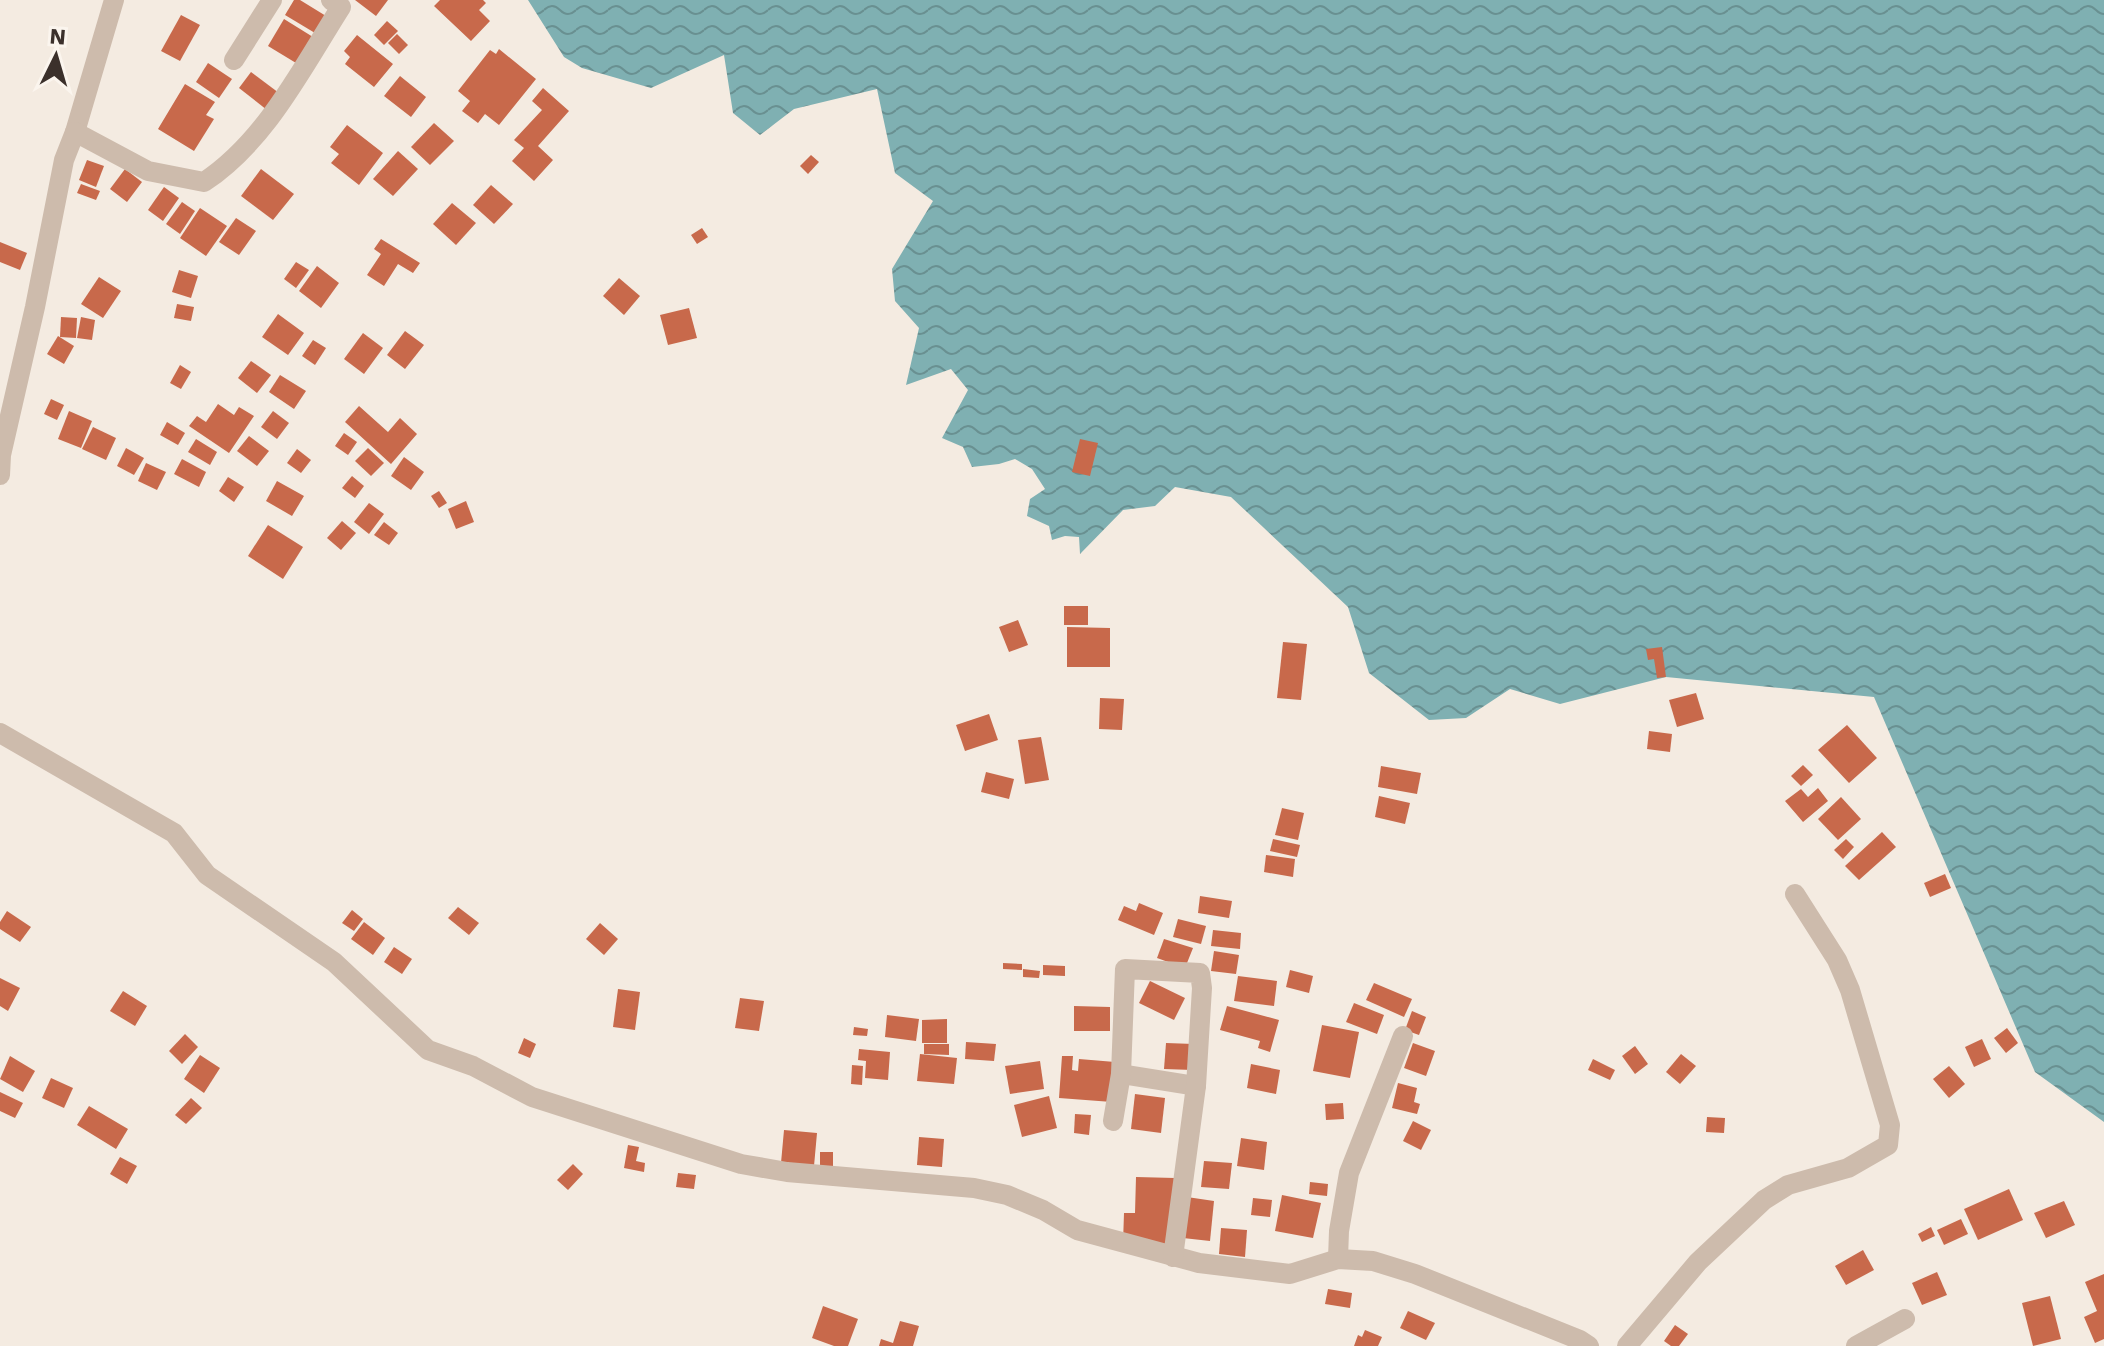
<svg xmlns="http://www.w3.org/2000/svg" width="2104" height="1346" viewBox="0 0 2104 1346" font-family="'Work Sans',sans-serif">
  <style>
    .water { fill: url(#water-waves) }
    .building { fill: #c8694b }
    .lines { fill: none; stroke-linecap: round; stroke-linejoin: round }
    .minor { stroke: #cdbbac; stroke-width: 20 }
  </style>
  <defs>
    <pattern id="water-waves" width="16" height="10" patternUnits="userSpaceOnUse" patternTransform="scale(2)"><rect width="16" height="10" fill="#7fb0b2"/><path d="M0 5q4-4 8 0t8 0" fill="none" stroke="#699091"/></pattern>
  </defs>
  <rect width="100%" height="100%" fill="#f4ebe1"/>
  <polygon class="water" points="528,0 2104,0 2104,1122 2035,1072 1874,697 1666,677 1560,704 1510,689 1466,718 1429,720 1369,673 1348,607 1231,497 1175,487 1155,506 1123,510 1080,554 1079,537 1065,536 1052,540 1049,526 1027,516 1030,499 1045,489 1032,469 1015,459 999,464 972,467 963,447 942,438 968,390 951,369 906,385 919,328 895,301 892,269 933,201 895,173 877,89 794,109 760,135 733,113 724,55 651,88 582,68 564,57"/>
  <g class="building">
    <polygon points="294,0 300,0 326,16 315,33 285,15"/>
    <polygon points="355,0 388,0 376,16"/>
    <polygon points="440,0 483,0 486,3 479,10 490,21 471,41 434,6"/>
    <polygon points="181,15 200,25 180,61 161,51"/>
    <polygon points="284,19 313,37 296,63 268,46"/>
    <polygon points="387,21 398,31 384,45 374,35"/>
    <polygon points="397,34 408,45 399,54 388,43"/>
    <polygon points="357,35 393,64 374,87 345,64 350,57 344,51"/>
    <polygon points="499,49 536,79 499,125 485,114 478,123 462,111 470,101 458,91 490,50 496,54"/>
    <polygon points="208,63 232,79 219,98 196,82"/>
    <polygon points="251,72 279,93 267,110 239,88"/>
    <polygon points="400,76 426,97 411,117 384,96"/>
    <polygon points="185,84 215,102 206,115 214,119 194,151 158,129"/>
    <polygon points="543,88 569,111 538,146 553,160 534,181 512,161 524,148 514,140 542,110 532,101"/>
    <polygon points="434,123 454,141 430,165 411,147"/>
    <polygon points="347,125 383,153 359,185 331,163 339,154 330,147"/>
    <polygon points="398,151 418,169 393,196 373,179"/>
    <polygon points="811,155 819,162 808,174 800,166"/>
    <polygon points="87,160 104,166 96,187 79,180"/>
    <polygon points="125,169 142,182 127,202 110,189"/>
    <polygon points="261,169 294,194 273,220 241,196"/>
    <polygon points="81,184 100,191 96,200 77,193"/>
    <polygon points="491,185 513,204 494,224 473,205"/>
    <polygon points="164,187 179,198 163,221 148,210"/>
    <polygon points="182,202 195,211 180,234 166,224"/>
    <polygon points="452,203 476,223 456,245 433,224"/>
    <polygon points="200,208 227,226 206,256 180,238"/>
    <polygon points="236,218 256,231 239,255 219,242"/>
    <polygon points="702,228 708,237 697,244 691,235"/>
    <polygon points="381,239 420,263 413,273 398,264 384,286 367,275 381,254 374,249"/>
    <polygon points="0,242 27,253 20,270 0,262"/>
    <polygon points="296,262 309,270 296,288 284,279"/>
    <polygon points="317,266 339,283 321,308 299,291"/>
    <polygon points="179,270 198,276 191,298 172,292"/>
    <polygon points="99,277 121,291 103,318 81,304"/>
    <polygon points="619,278 640,296 624,315 603,296"/>
    <polygon points="177,304 194,307 191,321 174,318"/>
    <polygon points="689,308 697,338 668,345 660,315"/>
    <polygon points="278,314 304,333 288,355 262,337"/>
    <polygon points="61,317 77,318 76,338 60,337"/>
    <polygon points="81,317 95,320 92,340 77,338"/>
    <polygon points="405,331 424,345 405,369 387,355"/>
    <polygon points="363,333 383,348 364,374 344,359"/>
    <polygon points="58,336 74,346 64,364 47,354"/>
    <polygon points="313,340 326,348 315,365 302,356"/>
    <polygon points="251,361 271,375 257,393 238,378"/>
    <polygon points="180,365 191,372 181,389 170,383"/>
    <polygon points="280,375 306,391 294,409 269,392"/>
    <polygon points="51,399 64,405 57,420 44,414"/>
    <polygon points="218,404 234,415 239,407 254,416 229,453 189,426 197,416 206,422"/>
    <polygon points="359,406 388,432 400,418 417,434 391,464 345,422"/>
    <polygon points="69,411 92,421 81,448 58,439"/>
    <polygon points="273,411 289,423 277,439 261,427"/>
    <polygon points="167,422 185,433 178,445 160,435"/>
    <polygon points="93,427 116,438 106,460 82,449"/>
    <polygon points="344,433 357,442 348,455 335,446"/>
    <polygon points="249,436 269,451 257,466 237,451"/>
    <polygon points="196,439 217,452 210,465 188,452"/>
    <polygon points="1080,439 1098,443 1090,476 1072,472"/>
    <polygon points="126,448 144,458 134,475 117,466"/>
    <polygon points="368,448 384,463 371,476 355,461"/>
    <polygon points="297,449 311,460 301,473 287,463"/>
    <polygon points="404,457 424,472 411,490 391,476"/>
    <polygon points="182,459 206,472 199,487 174,474"/>
    <polygon points="146,463 166,472 157,490 138,481"/>
    <polygon points="352,476 364,486 355,498 342,488"/>
    <polygon points="228,477 244,487 234,502 219,491"/>
    <polygon points="277,481 304,496 292,516 266,501"/>
    <polygon points="439,491 447,503 439,508 431,496"/>
    <polygon points="466,501 474,522 456,529 448,509"/>
    <polygon points="369,503 384,514 369,534 354,522"/>
    <polygon points="342,521 356,533 341,550 327,538"/>
    <polygon points="384,522 398,533 389,545 374,535"/>
    <polygon points="268,525 303,547 283,579 248,556"/>
    <rect x="1064" y="606" width="24" height="19"/>
    <polygon points="1018,620 1028,645 1009,652 999,627"/>
    <polygon points="1067,627 1110,628 1110,667 1067,667"/>
    <polygon points="1283,642 1307,644 1301,700 1277,698"/>
    <polygon points="1662,647 1666,677 1657,678 1654,659 1648,660 1646,649"/>
    <polygon points="1696,693 1704,719 1677,727 1669,700"/>
    <polygon points="1100,698 1124,699 1122,730 1099,729"/>
    <polygon points="989,714 998,740 965,751 956,725"/>
    <polygon points="1847,725 1877,758 1849,783 1818,750"/>
    <polygon points="1649,731 1672,734 1670,752 1647,749"/>
    <polygon points="1041,737 1049,780 1025,784 1018,740"/>
    <polygon points="1803,765 1813,775 1801,786 1791,776"/>
    <polygon points="1381,766 1421,773 1417,794 1378,787"/>
    <polygon points="986,772 1014,779 1009,799 981,792"/>
    <polygon points="1818,788 1828,801 1803,822 1785,801 1801,789 1808,797"/>
    <polygon points="1379,796 1410,803 1405,824 1375,817"/>
    <polygon points="1841,797 1861,819 1838,840 1818,819"/>
    <polygon points="1282,808 1304,813 1298,840 1275,835"/>
    <polygon points="1882,832 1896,847 1859,880 1845,866"/>
    <polygon points="1273,839 1300,845 1297,857 1270,851"/>
    <polygon points="1846,839 1854,847 1843,859 1834,850"/>
    <polygon points="1266,855 1295,859 1293,877 1264,872"/>
    <polygon points="1945,874 1951,888 1930,897 1924,883"/>
    <polygon points="1200,896 1232,901 1229,918 1198,913"/>
    <polygon points="1139,903 1163,913 1154,935 1118,920 1124,906 1136,911"/>
    <polygon points="458,907 479,923 469,935 448,918"/>
    <polygon points="352,910 363,919 354,931 342,923"/>
    <polygon points="7,911 31,927 20,942 0,929 0,922"/>
    <polygon points="1178,919 1206,926 1201,944 1173,937"/>
    <polygon points="364,922 385,938 373,955 351,939"/>
    <polygon points="600,923 618,939 604,955 586,939"/>
    <polygon points="1213,930 1241,933 1240,949 1211,946"/>
    <polygon points="1164,939 1193,948 1185,968 1157,958"/>
    <polygon points="394,947 412,959 402,974 384,962"/>
    <polygon points="1214,951 1239,955 1236,974 1211,971"/>
    <polygon points="1003,963 1022,964 1022,970 1003,969"/>
    <polygon points="1043,965 1065,966 1065,976 1043,975"/>
    <polygon points="1023,969 1040,971 1039,978 1023,977"/>
    <polygon points="1290,970 1313,976 1309,993 1286,987"/>
    <polygon points="1238,976 1277,981 1274,1006 1234,1001"/>
    <polygon points="0,978 20,988 8,1011 0,1006"/>
    <polygon points="1150,981 1185,998 1174,1020 1139,1003"/>
    <polygon points="1374,983 1412,999 1404,1017 1366,1000"/>
    <polygon points="618,989 640,992 635,1030 613,1027"/>
    <polygon points="123,991 147,1006 135,1026 110,1011"/>
    <polygon points="740,998 764,1001 759,1031 735,1028"/>
    <polygon points="1354,1003 1384,1015 1377,1034 1346,1022"/>
    <polygon points="1074,1006 1110,1007 1110,1031 1074,1031"/>
    <polygon points="1227,1006 1279,1020 1270,1052 1258,1048 1260,1041 1220,1030"/>
    <polygon points="1412,1011 1426,1017 1419,1035 1405,1030"/>
    <polygon points="887,1015 919,1019 916,1041 885,1037"/>
    <polygon points="947,1019 947,1043 922,1043 922,1020"/>
    <polygon points="1322,1025 1359,1032 1350,1078 1313,1071"/>
    <polygon points="854,1027 868,1029 867,1036 853,1035"/>
    <polygon points="2007,1028 2018,1043 2006,1053 1994,1038"/>
    <polygon points="185,1034 198,1047 182,1064 169,1051"/>
    <polygon points="524,1038 536,1044 530,1058 518,1053"/>
    <polygon points="1982,1039 1991,1059 1974,1067 1965,1047"/>
    <polygon points="966,1042 996,1044 994,1061 965,1059"/>
    <polygon points="1166,1043 1194,1044 1193,1070 1164,1069"/>
    <polygon points="1413,1043 1435,1051 1426,1076 1404,1068"/>
    <polygon points="924,1044 949,1044 949,1055 924,1054"/>
    <polygon points="1635,1046 1648,1064 1635,1074 1622,1056"/>
    <polygon points="859,1049 890,1052 888,1080 865,1078 866,1061 858,1060"/>
    <polygon points="920,1054 957,1058 954,1084 917,1081"/>
    <polygon points="1681,1054 1696,1066 1680,1084 1666,1072"/>
    <polygon points="200,1055 220,1068 204,1093 184,1079"/>
    <polygon points="10,1056 35,1071 23,1092 0,1079"/>
    <polygon points="1062,1056 1073,1056 1072,1070 1078,1071 1079,1059 1115,1062 1112,1102 1059,1098"/>
    <polygon points="1593,1059 1615,1070 1610,1080 1588,1070"/>
    <polygon points="1040,1061 1044,1089 1010,1094 1005,1066"/>
    <polygon points="1251,1064 1280,1070 1276,1094 1247,1088"/>
    <polygon points="852,1065 863,1066 862,1085 851,1084"/>
    <polygon points="1949,1066 1965,1084 1949,1098 1933,1079"/>
    <polygon points="51,1078 73,1088 64,1108 42,1098"/>
    <polygon points="1398,1083 1417,1088 1414,1102 1420,1104 1417,1114 1392,1108"/>
    <polygon points="0,1092 23,1103 15,1118 0,1111"/>
    <polygon points="1135,1094 1165,1098 1161,1133 1131,1129"/>
    <polygon points="1049,1096 1057,1128 1022,1137 1014,1105"/>
    <polygon points="191,1098 202,1108 186,1124 175,1115"/>
    <polygon points="1343,1103 1344,1119 1326,1120 1325,1104"/>
    <polygon points="89,1106 128,1129 116,1149 77,1125"/>
    <polygon points="1075,1114 1091,1115 1089,1135 1074,1133"/>
    <polygon points="1707,1117 1725,1118 1724,1133 1706,1132"/>
    <polygon points="1413,1121 1431,1130 1421,1150 1403,1141"/>
    <polygon points="784,1130 817,1133 814,1166 781,1163"/>
    <polygon points="919,1137 944,1139 942,1167 917,1165"/>
    <polygon points="1241,1138 1267,1142 1264,1170 1237,1166"/>
    <polygon points="628,1145 639,1147 636,1161 645,1163 644,1172 624,1168"/>
    <rect x="820" y="1152" width="13" height="17"/>
    <polygon points="120,1157 137,1166 127,1184 110,1174"/>
    <polygon points="1204,1161 1232,1163 1229,1189 1201,1187"/>
    <polygon points="573,1164 583,1174 568,1190 557,1180"/>
    <polygon points="678,1173 696,1175 694,1189 676,1187"/>
    <polygon points="1136,1177 1175,1178 1172,1244 1123,1243 1124,1213 1135,1213"/>
    <polygon points="1310,1182 1328,1184 1327,1196 1309,1194"/>
    <polygon points="2009,1189 2023,1220 1978,1240 1964,1209"/>
    <polygon points="1282,1195 1321,1203 1313,1238 1275,1231"/>
    <polygon points="1187,1197 1214,1201 1210,1241 1183,1238"/>
    <polygon points="1253,1198 1272,1200 1270,1217 1251,1215"/>
    <polygon points="2064,1201 2075,1225 2046,1238 2034,1213"/>
    <polygon points="1961,1219 1968,1234 1944,1245 1937,1230"/>
    <polygon points="1931,1227 1935,1236 1922,1242 1918,1234"/>
    <polygon points="1221,1228 1247,1230 1245,1257 1219,1254"/>
    <polygon points="1863,1250 1874,1270 1846,1285 1835,1266"/>
    <polygon points="1937,1272 1947,1295 1922,1305 1912,1283"/>
    <polygon points="2104,1274 2104,1339 2095,1343 2084,1317 2097,1311 2085,1282"/>
    <polygon points="1328,1289 1352,1293 1350,1308 1325,1304"/>
    <polygon points="2050,1296 2061,1339 2033,1346 2022,1303"/>
    <polygon points="823,1306 858,1319 848,1346 834,1346 812,1338"/>
    <polygon points="1408,1311 1435,1323 1426,1340 1400,1328"/>
    <polygon points="900,1321 919,1326 913,1346 879,1346 881,1339 893,1343"/>
    <polygon points="1675,1325 1688,1334 1679,1346 1671,1346 1664,1341"/>
    <polygon points="1365,1330 1382,1337 1378,1346 1354,1346 1358,1335 1362,1337"/>
  </g>
  <g class="lines">
    <g class="minor">
      <polyline points="234,60 272,0"/>
      <polyline points="75,132 114,0"/>
      <path d="M0,475L1,455L35,307L64,160L75,132L148,171L204,182C266,141 302,68 341,7L331,0"/>
      <polyline points="0,733 174,833 207,875 334,962 428,1050 473,1066 532,1097 741,1164 787,1172 974,1188 1007,1195 1043,1210 1077,1230 1199,1263 1290,1274 1338,1259 1373,1261 1415,1274 1580,1340 1589,1346"/>
      <polyline points="1121,1074 1196,1086"/>
      <polyline points="1113,1121 1121,1074 1125,969 1200,973 1202,988 1196,1086 1173,1257"/>
      <polyline points="1338,1259 1339,1231 1349,1173 1403,1036"/>
      <polyline points="1627,1346 1698,1262 1764,1200 1788,1185 1848,1168 1888,1145 1890,1125 1850,990 1837,960 1795,894"/>
      <polyline points="1856,1346 1905,1319"/>
    </g>
  </g>
  <g transform="translate(56 56) rotate(5)" stroke="#fbf5ee" stroke-width="6" paint-order="stroke">
  <path d="M0-6L14 30L0 20L-14 30Z" fill="#3b302b"/>
  <text y="-12" font-size="22" font-weight="bold" text-anchor="middle" fill="#3b302b">N</text>
  </g>
</svg>
